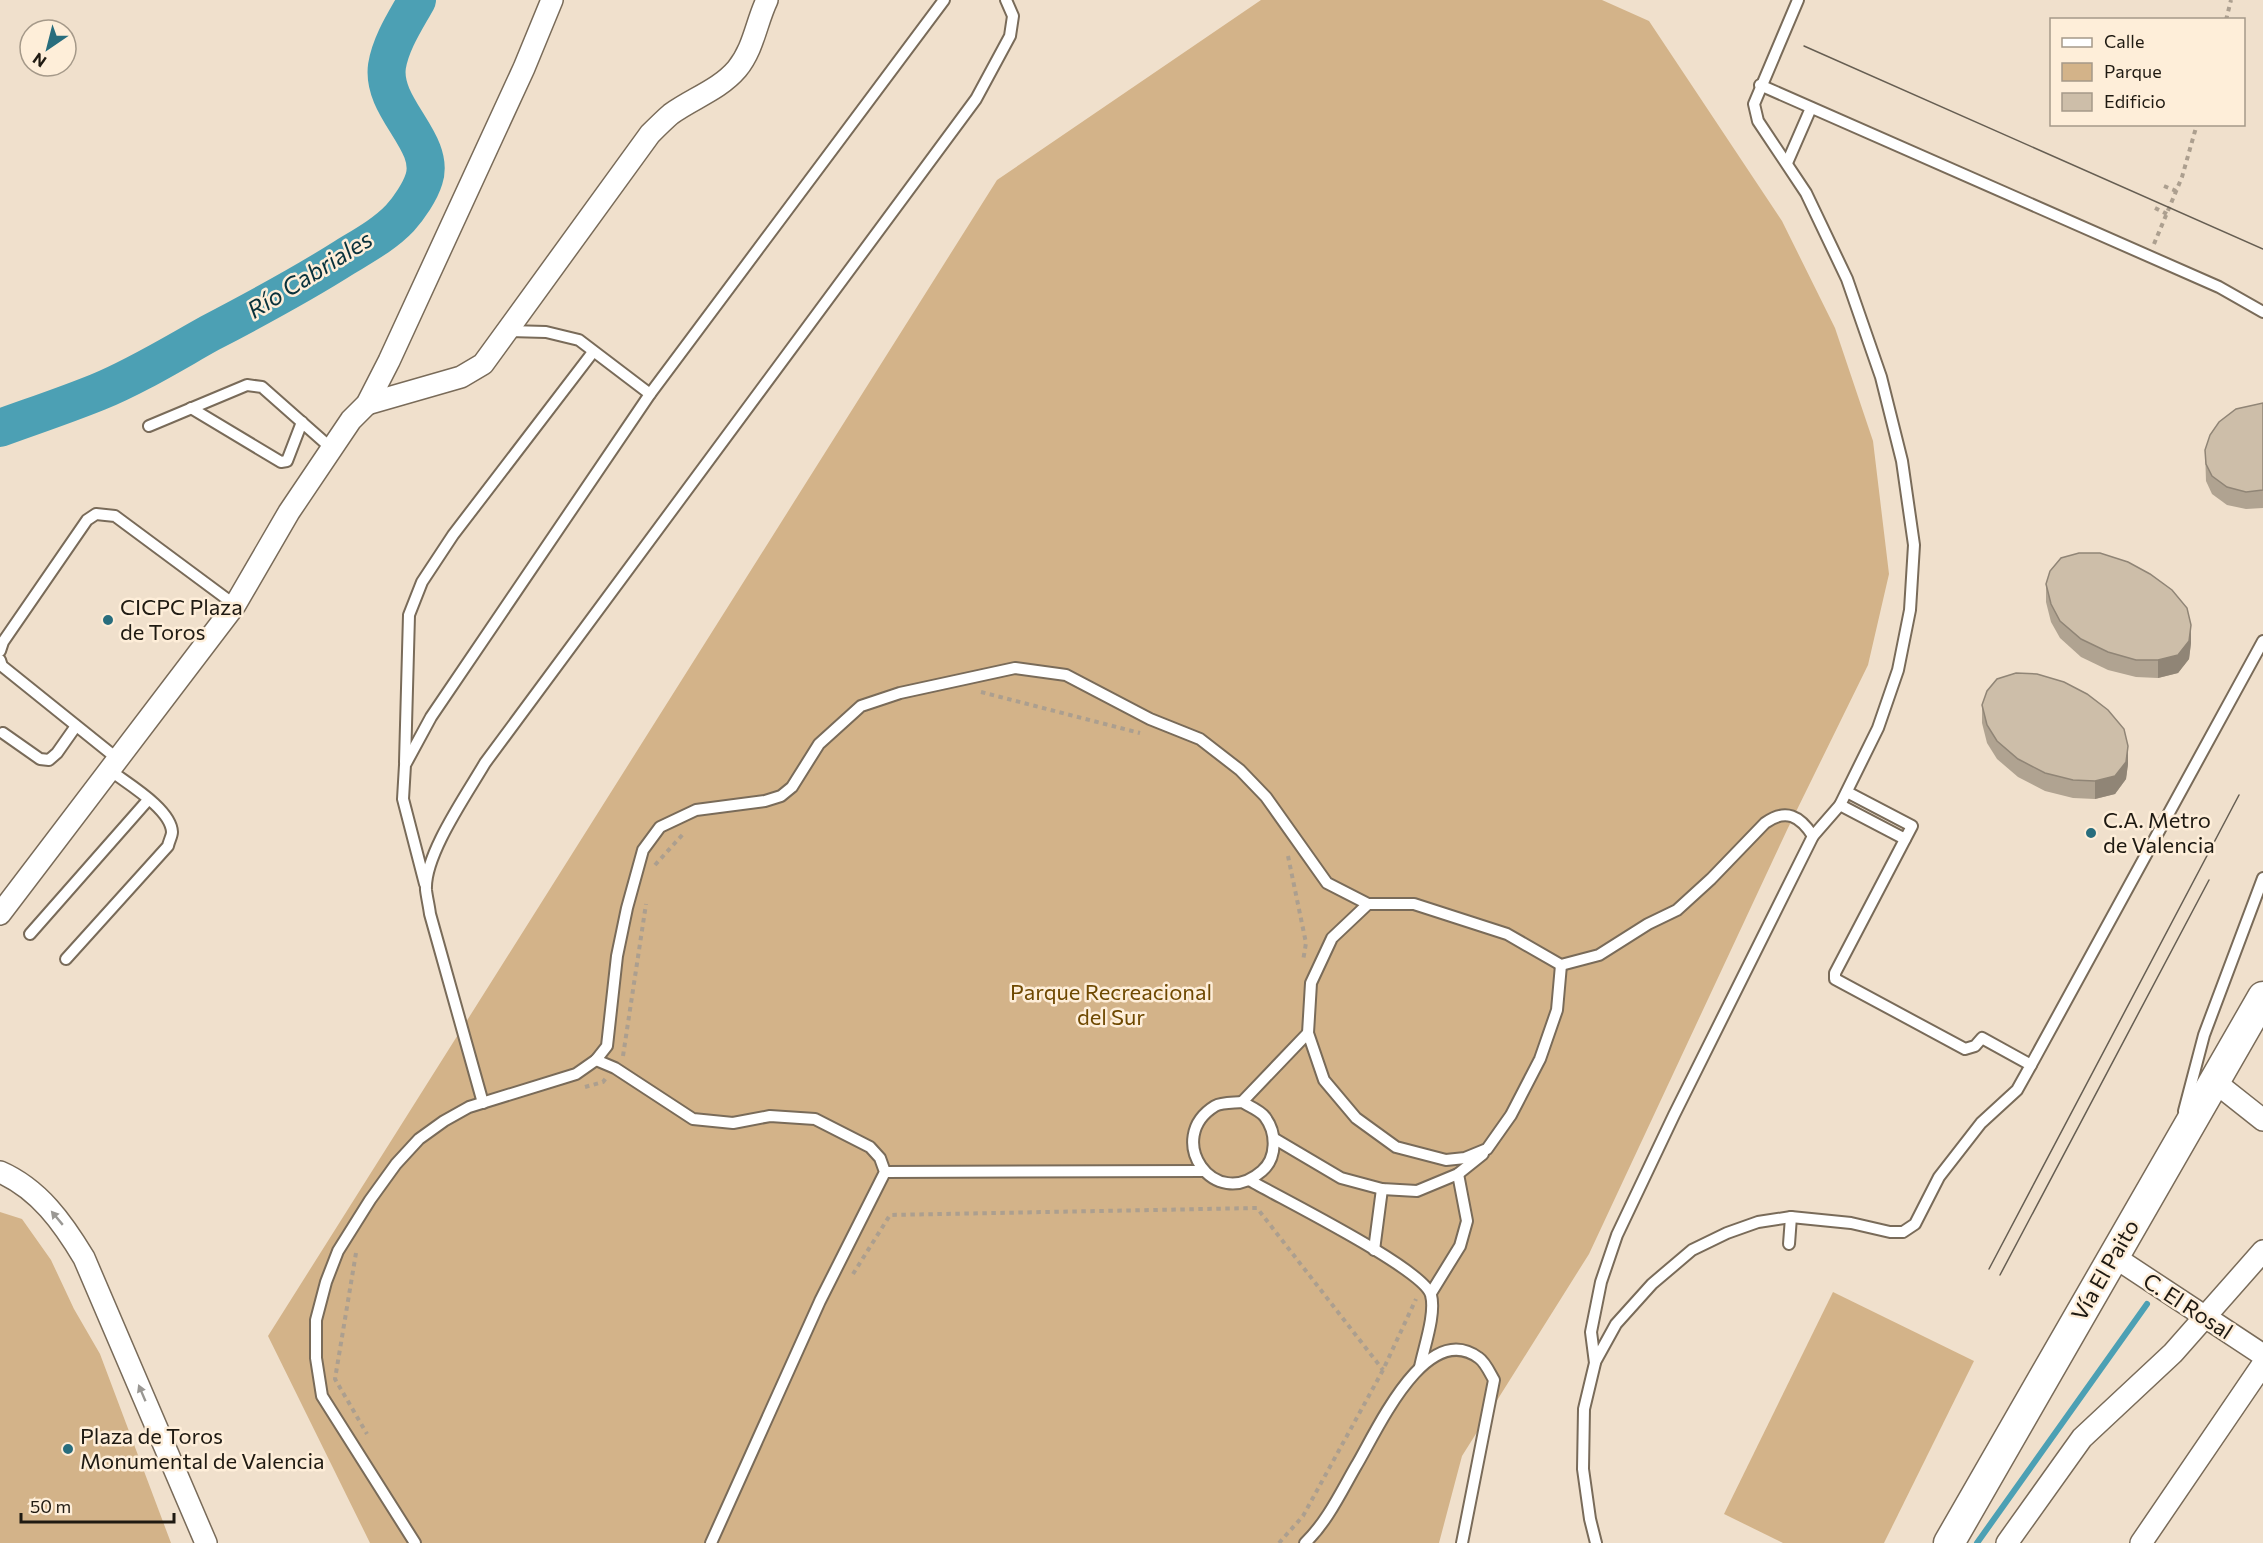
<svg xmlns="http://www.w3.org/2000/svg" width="2263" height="1543" viewBox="0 0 2263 1543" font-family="Commissioner,sans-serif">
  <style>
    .green { fill: #d3b389 }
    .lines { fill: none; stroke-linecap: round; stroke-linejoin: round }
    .stream { stroke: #4ca0b4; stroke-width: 6 }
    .river { stroke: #4ca0b4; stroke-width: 38 }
    .lane-casing { stroke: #796b59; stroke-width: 14 }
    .street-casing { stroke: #796b59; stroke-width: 24 }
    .secondary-casing { stroke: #796b59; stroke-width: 33 }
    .path { stroke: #ac9f8f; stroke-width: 4; stroke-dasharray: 4.5 4.5; stroke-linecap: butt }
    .lane { stroke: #fff; stroke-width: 10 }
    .street { stroke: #fff; stroke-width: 21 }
    .secondary { stroke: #fff; stroke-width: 30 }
    .tram { stroke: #665e52; stroke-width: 1.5 }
    .wall { fill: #b0a391 }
    .shaded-wall { fill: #908576 }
    .building { fill: #cdbea9; stroke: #908576; stroke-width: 1.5 }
    .oneway { fill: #9a9894 }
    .poi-dot { fill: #286d7d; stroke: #feeed9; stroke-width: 2 }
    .labels { text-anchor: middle; stroke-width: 5; stroke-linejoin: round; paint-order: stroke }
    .poi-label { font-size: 22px; fill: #1f1a12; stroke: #feeed9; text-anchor: start }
    .park-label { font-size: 22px; fill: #6e4800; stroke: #feeed9 }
    .street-label { font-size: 22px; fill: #1f1a12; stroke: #feeed9 }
    .water-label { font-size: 24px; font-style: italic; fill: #08313b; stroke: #feeed9 }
  </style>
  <rect width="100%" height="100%" fill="#f0e0cc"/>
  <g class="green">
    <polygon points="1261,0 1602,0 1649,21 1782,221 1835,328 1873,441 1889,574 1868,665 1787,830 1589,1254 1462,1456 1439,1543 370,1543 268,1336 997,180"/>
    <polygon points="0,1212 22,1219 51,1260 74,1309 100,1354 171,1543 0,1543"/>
    <polygon points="1833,1292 1974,1361 1884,1543 1783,1543 1724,1514"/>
  </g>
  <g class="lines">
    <polyline class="stream" points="1977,1543 2147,1304"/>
    <path class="river" d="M0,428C33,416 66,405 98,392C137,376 174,353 210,333C256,309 301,285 345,257C363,246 385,234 400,218C409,208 420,192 424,179C436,142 381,108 387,66C391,42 406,20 417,0"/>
    <defs>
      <g id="lane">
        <polyline points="1760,85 2219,287 2263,312"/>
        <polyline points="1787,163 1811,108"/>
        <polyline points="509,331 546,332 579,340 650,394 944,0"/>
        <polyline points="191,408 281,462 287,461 302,422"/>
        <polyline points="149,426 247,385 262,387 331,448"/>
        <polyline points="0,651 3,642 87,520 96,514 115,516 235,605"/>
        <polyline points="0,660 2,666 119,760"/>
        <polyline points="3,733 40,759 49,760 57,753 76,726"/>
        <polyline points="405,762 409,615 422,582 453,535 593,352"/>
        <polyline points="1840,805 1905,839"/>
        <polyline points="425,884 403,799 405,765 431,717 650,394"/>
        <polyline points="1368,904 1332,938 1311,983 1308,1033 1324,1080 1356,1118 1396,1147 1446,1160 1465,1158 1487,1149 1511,1115 1540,1059 1557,1010 1561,965"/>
        <polyline points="30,934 148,800"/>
        <path d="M66,959L168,846C169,841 172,836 172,832C171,809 128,784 111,771"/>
        <polyline points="596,1060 615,1068 693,1119 733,1123 770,1116 815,1119 870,1147 880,1158 885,1172 820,1301 711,1543"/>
        <polyline points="2031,1065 2263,641"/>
        <path d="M1242,1102C1249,1106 1261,1111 1265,1117C1277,1133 1277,1158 1262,1171C1214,1213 1163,1138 1215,1106C1222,1102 1235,1103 1242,1102Z"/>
        <polyline points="1242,1102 1308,1033"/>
        <path d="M483,1103L430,914C429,906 427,898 426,890C424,855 467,794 485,763L976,99L1010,36L1013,16L1006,0"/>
        <polyline points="2184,1111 2204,1035 2263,878"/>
        <polyline points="1275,1139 1341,1178 1382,1189 1417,1191 1458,1174 1483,1154"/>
        <polyline points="885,1172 1203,1171"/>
        <path d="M1251,1181C1280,1198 1424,1269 1431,1295C1436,1314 1424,1347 1420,1367"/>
        <polyline points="1789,1244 1791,1217"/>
        <polyline points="1374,1250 1382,1189"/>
        <polyline points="1431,1293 1460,1246 1467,1221 1458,1174"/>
        <polyline points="1595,1362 1616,1324 1652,1284 1692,1250 1727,1233 1758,1222 1791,1217 1851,1223 1890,1232 1903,1232 1915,1224 1939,1177 1981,1123 2017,1090 2031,1065 1982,1038 1975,1046 1965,1049 1835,979 1835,973 1912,826 1847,792"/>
        <path d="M415,1543L322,1396L316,1358V1320L326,1282L338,1251L370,1200L396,1164L419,1139L444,1121L469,1107L576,1074L596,1060L607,1046L617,956L627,908L643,850L660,827L696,810L765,801L781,796L792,787L819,744L861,706L900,693L1015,668L1066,675L1150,719L1200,739L1240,770L1266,797L1327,883L1368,904H1414L1507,934L1561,965L1599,955L1648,924L1677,910L1711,879L1765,823C1786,808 1800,816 1813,836"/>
        <path d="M1305,1543C1327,1522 1341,1492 1356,1466C1376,1433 1426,1318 1479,1358C1485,1362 1490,1373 1494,1380L1462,1543"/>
        <polyline points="1596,1543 1590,1519 1583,1469 1584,1409 1595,1363 1591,1332 1601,1282 1617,1235 1674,1115 1813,836 1840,805 1878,728 1898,670 1910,610 1914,545 1902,461 1881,377 1847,279 1806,193 1758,121 1754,104 1798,0"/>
      </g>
      <g id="street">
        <path d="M367,404L461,377L483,364L650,134C657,127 664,120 671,114C693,98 719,90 737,69C754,48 756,23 767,0"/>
        <polyline points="0,914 235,605 289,512 351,420 367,404 389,361 524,68 552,0"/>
        <polyline points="2215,1082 2263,1120"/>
        <path d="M0,1172C39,1189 63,1223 84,1258L206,1543"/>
        <polyline points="2113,1256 2263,1355"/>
        <polyline points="2007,1543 2082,1438 2173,1353 2263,1251"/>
        <polyline points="2141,1543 2263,1364"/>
      </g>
      <polyline id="secondary" points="1949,1543 2263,997"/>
    </defs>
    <use href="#lane" class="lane-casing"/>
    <use href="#street" class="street-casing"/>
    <use href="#secondary" class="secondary-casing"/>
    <g class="path">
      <polyline points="2226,20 2231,0"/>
      <polyline points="2164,186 2176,191"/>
      <polyline points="2155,208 2167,214"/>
      <polyline points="2154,244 2182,177 2197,124"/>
      <polyline points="981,692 1140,733"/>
      <polyline points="1288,856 1306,943 1303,961"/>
      <polyline points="655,865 684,833"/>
      <polyline points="623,1056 646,904"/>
      <polyline points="585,1087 603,1082 606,1078"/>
      <polyline points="356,1253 335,1379 367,1434"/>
      <polyline points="853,1274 890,1215 1257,1208 1383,1370"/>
      <polyline points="1279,1543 1303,1516 1383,1370 1416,1299"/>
    </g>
    <use href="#lane" class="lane"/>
    <use href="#street" class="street"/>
    <use href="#secondary" class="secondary"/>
    <g class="tram">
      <polyline points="1804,46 2263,249"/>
      <polyline points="1989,1269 2239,795"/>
      <polyline points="2000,1275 2209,880"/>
    </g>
  </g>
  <g class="wall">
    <polygon points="2263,403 2263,508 2246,509 2227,505 2212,494 2206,481 2205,450"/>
    <polygon points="2046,584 2191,643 2189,659 2178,673 2158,678 2136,677 2108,670 2081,657 2060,638 2051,622 2046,602"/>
    <polygon points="1982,705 2128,764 2126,779 2115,794 2095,799 2073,798 2045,791 2018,777 1997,759 1987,743 1982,723"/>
  </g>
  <g class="shaded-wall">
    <polygon points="2191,625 2191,643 2189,659 2178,673 2158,678 2158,660"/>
    <polygon points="2128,746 2128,764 2126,779 2115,794 2095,799 2095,781"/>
  </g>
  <g class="building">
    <polygon points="2263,403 2263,490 2246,492 2227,487 2212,476 2206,464 2205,450 2210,435 2219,422 2236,409"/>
    <polygon points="2079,553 2100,553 2128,562 2150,574 2172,590 2187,608 2191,625 2189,641 2178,655 2158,660 2136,660 2108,652 2081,639 2060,621 2051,604 2046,584 2050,571 2061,558"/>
    <polygon points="2016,673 2037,674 2064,682 2087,694 2108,710 2124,729 2128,746 2126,762 2115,776 2095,781 2073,780 2045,773 2018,759 1997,741 1987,725 1982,705 1987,691 1997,679"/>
  </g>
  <defs><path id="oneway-solid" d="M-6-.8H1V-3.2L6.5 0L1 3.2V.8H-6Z" transform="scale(1.5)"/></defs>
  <g class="oneway">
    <use href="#oneway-solid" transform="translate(57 1218) rotate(-130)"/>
    <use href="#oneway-solid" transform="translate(142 1393) rotate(-113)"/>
  </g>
  <g class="poi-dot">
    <circle cx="108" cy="620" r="6"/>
    <circle cx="2091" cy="833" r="6"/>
    <circle cx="68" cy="1449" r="6"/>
  </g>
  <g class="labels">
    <g class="poi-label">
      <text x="120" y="615">CICPC Plaza<tspan x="120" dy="25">de Toros</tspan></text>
      <text x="2103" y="828">C.A. Metro<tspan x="2103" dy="25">de Valencia</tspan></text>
      <text x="80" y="1444">Plaza de Toros<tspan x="80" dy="25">Monumental de Valencia</tspan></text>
    </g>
    <g class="park-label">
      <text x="1111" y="1000">Parque Recreacional<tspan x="1111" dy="25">del Sur</tspan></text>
    </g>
    <g class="street-label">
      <text transform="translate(2105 1270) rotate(-60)" y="8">Vía El Paito</text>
      <text transform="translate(2188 1306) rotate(33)" y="8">C. El Rosal</text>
    </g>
    <g class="water-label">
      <text transform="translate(310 275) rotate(-32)" y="8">Río Cabriales</text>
    </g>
  </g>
  <rect x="2050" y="18" width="195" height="108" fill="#feeed9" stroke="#a59989" stroke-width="1.5"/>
  <rect x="2062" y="38" width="30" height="9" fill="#ffffff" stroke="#a59989" stroke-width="1.5"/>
  <text x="2104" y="48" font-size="18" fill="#1f1a12">Calle</text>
  <rect x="2062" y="63" width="30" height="18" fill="#d3b389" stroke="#a59989" stroke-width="1.5"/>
  <text x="2104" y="78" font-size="18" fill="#1f1a12">Parque</text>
  <rect x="2062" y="93" width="30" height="18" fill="#cdbea9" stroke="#a59989" stroke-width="1.5"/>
  <text x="2104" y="108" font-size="18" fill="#1f1a12">Edificio</text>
  <g transform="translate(48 48) rotate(215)"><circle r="28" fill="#feeed9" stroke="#a59989" stroke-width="1.5"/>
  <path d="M0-4.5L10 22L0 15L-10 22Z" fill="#286d7d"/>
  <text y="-9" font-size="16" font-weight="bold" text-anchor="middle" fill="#1f1a12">N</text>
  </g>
  <path d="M21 1513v9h153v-9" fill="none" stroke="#1f1a12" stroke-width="3"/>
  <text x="30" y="1513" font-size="18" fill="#1f1a12" stroke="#feeed9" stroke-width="4.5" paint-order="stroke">50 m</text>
</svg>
